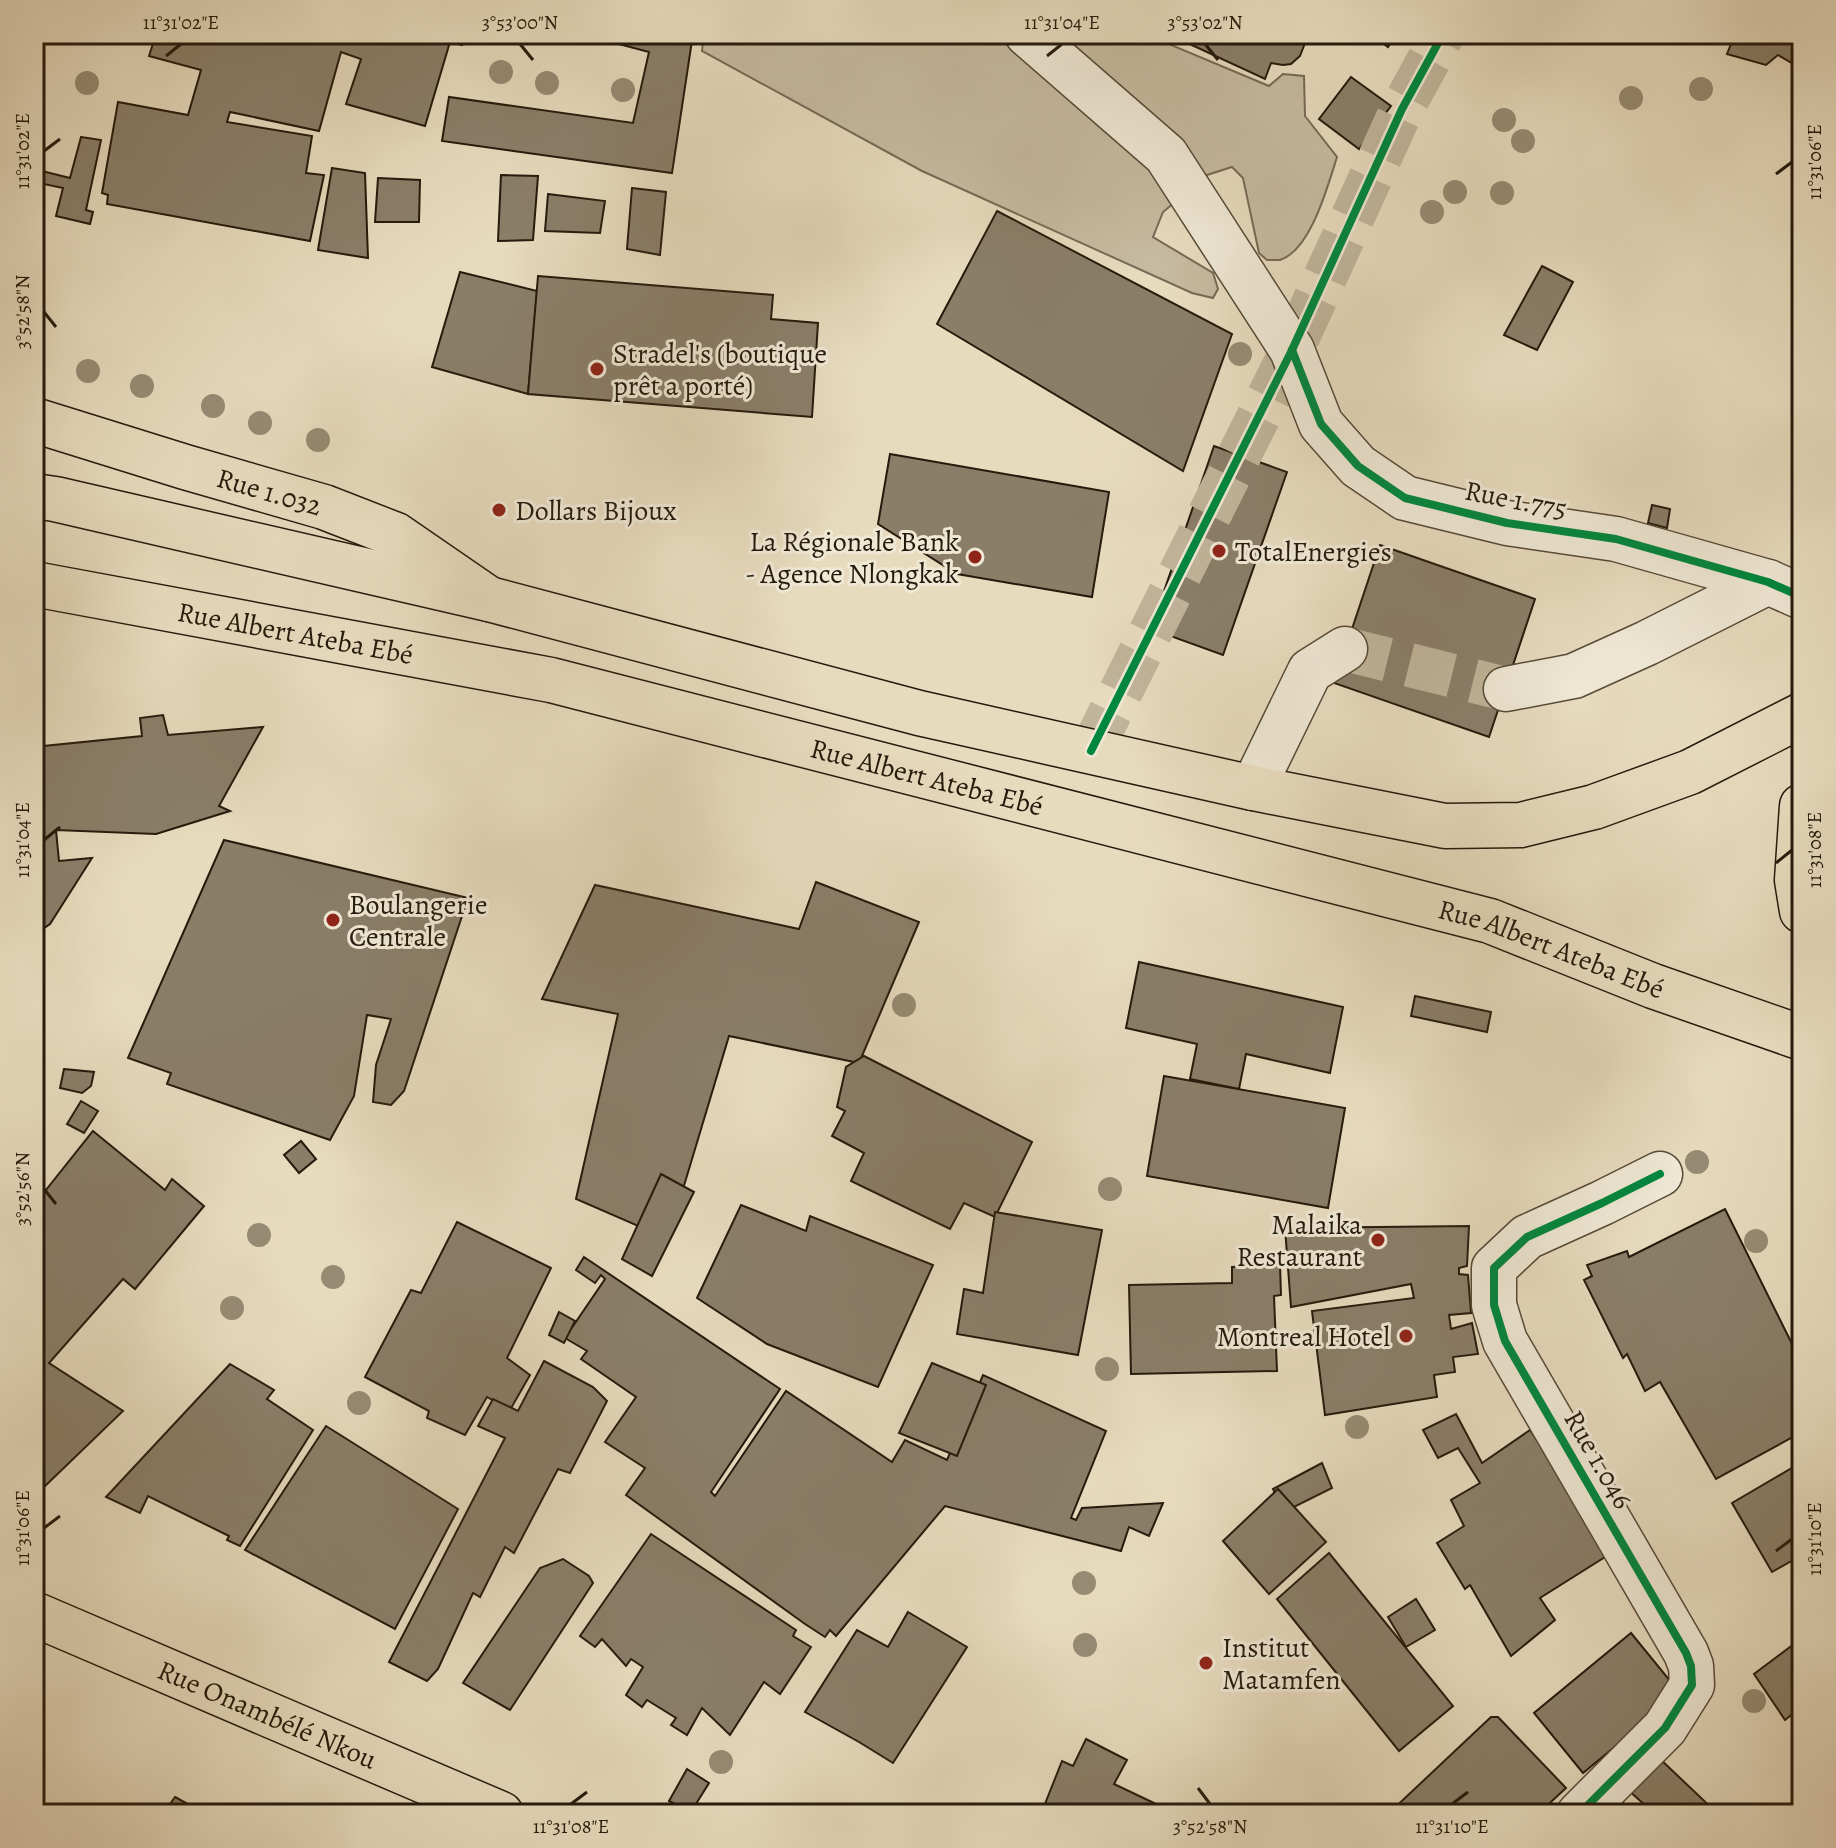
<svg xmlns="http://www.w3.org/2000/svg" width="1836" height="1848" viewBox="0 0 1836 1848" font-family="Alegreya,serif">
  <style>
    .green { fill: #c6baa0; stroke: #766a56; stroke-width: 2 }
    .building { fill: #8a7e69; stroke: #251a0c; stroke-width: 2 }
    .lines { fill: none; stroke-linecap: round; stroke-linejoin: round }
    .minor-tunnel { stroke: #c0b49a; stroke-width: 44; stroke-dasharray: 44 22; stroke-linecap: butt }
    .minor-casing { stroke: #564a38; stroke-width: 47 }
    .major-casing { stroke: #251a0c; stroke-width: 47 }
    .highway-casing { stroke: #251a0c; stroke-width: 47 }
    .minor { stroke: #efe8d5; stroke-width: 44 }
    .major { stroke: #e7dbbe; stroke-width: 44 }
    .highway { stroke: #e7dbbe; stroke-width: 44 }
    .cycleway-casing { stroke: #efe8d5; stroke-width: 13 }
    .cycleway { stroke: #00873e; stroke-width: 8 }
    .tree { fill: #978b74 }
    .ticks { fill: none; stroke: #251a0c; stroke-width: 3 }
    .poi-dot { fill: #8f2418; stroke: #efe8d5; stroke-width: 3 }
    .labels { text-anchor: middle; stroke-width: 6; stroke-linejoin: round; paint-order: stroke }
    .poi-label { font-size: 28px; fill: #251a0c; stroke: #efe8d5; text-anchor: start }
    .street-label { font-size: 28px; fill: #251a0c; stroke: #efe8d5 }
    .neatline { fill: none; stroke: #251a0c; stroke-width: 3 }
    .ticks-label { font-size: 20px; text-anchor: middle; fill: #251a0c }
  </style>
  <rect width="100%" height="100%" fill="#e7dbbe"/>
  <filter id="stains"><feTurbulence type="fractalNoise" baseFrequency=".0025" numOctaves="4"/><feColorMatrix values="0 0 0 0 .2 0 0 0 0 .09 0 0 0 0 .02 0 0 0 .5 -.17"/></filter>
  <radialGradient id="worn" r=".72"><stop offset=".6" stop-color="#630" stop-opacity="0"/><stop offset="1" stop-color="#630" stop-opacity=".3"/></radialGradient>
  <path class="green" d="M704,34H1149L1152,37L1269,86L1283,74L1304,76L1305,116L1337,157C1328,185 1311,250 1280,260C1279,260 1268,260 1267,260L1259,253L1243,178L1232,167L1207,175L1163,212L1153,237L1213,273L1218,289L1213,298L1192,293L922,171L702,51Z"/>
  <g class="building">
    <polygon points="156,34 466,34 462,45 450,42 425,126 346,104 361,59 341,52 319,131 230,112 227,122 312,136 306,173 324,175 310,241 107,204 108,195 102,193 118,102 188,115 201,70 149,56"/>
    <polygon points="581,34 693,34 672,173 442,141 449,97 633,123 649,52"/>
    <polygon points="1168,34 1303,34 1305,43 1300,56 1291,64 1283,65 1271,63 1265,79"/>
    <polygon points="1370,34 1396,34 1388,47"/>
    <polygon points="1735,34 1802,34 1802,69 1778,55 1766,65 1727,54"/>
    <polygon points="1351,77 1391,106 1359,149 1319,119"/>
    <polygon points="81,137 101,140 86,210 93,212 90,224 56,216 63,188 34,182 34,169 70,178"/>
    <polygon points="332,168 365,173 368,258 318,250"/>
    <polygon points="501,175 538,176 533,240 498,241"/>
    <polygon points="378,178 420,180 419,222 375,222"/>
    <polygon points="632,188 666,192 660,255 627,249"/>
    <polygon points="548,194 605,201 600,233 545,231"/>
    <polygon points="997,211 1232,334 1183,471 937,324"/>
    <polygon points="1542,266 1573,282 1537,350 1504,335"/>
    <polygon points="460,272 537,291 528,394 432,367"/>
    <polygon points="538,276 773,295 771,319 818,323 812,417 528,394"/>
    <polygon points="1214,446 1287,472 1223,655 1151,629"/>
    <polygon points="890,454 1109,492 1092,597 957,574 878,524"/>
    <polygon points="1652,505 1670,509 1667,528 1648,523"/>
    <polygon points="1380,545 1535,599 1489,737 1334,683"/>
    <polygon points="163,715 168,735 263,727 219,806 230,811 156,834 56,830 59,861 92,858 50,924 34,935 34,747 142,736 140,718"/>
    <polygon points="224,840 468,898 404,1091 391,1105 373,1102 376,1065 391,1019 367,1015 354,1096 330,1140 167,1084 171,1073 128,1058"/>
    <polygon points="816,882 919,922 859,1063 729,1036 668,1239 576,1199 618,1014 542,999 595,885 799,929"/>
    <polygon points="1139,962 1343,1007 1330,1073 1246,1054 1239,1089 1190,1079 1197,1044 1126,1028"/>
    <polygon points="1415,996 1491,1012 1487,1032 1411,1016"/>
    <polygon points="864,1056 1032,1142 995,1217 964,1203 950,1229 851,1181 864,1153 832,1136 845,1111 837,1107 846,1067"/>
    <polygon points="64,1069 94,1072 91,1086 82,1093 60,1088"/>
    <polygon points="1164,1076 1345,1108 1328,1208 1147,1176"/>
    <polygon points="81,1101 98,1111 84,1133 67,1124"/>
    <polygon points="93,1131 165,1190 172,1179 204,1206 135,1289 123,1279 49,1363 123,1411 43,1488 34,1483 34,1205"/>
    <polygon points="301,1141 316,1159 299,1173 284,1155"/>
    <polygon points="661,1174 694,1192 652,1276 622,1259"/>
    <polygon points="741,1205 806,1231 810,1216 933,1265 878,1387 767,1344 697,1298"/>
    <polygon points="1725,1209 1802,1364 1802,1432 1716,1479 1660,1382 1645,1391 1627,1354 1623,1358 1584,1280 1592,1276 1587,1265 1627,1251 1629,1257"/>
    <polygon points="995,1212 1102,1230 1078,1355 957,1334 964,1289 983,1293"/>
    <polygon points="457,1222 551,1268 507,1358 530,1375 510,1410 487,1397 465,1435 427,1418 429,1411 365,1377 411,1290 421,1293"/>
    <polygon points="1469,1226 1467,1266 1459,1268 1459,1274 1468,1275 1471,1313 1449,1315 1451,1329 1472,1323 1478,1354 1453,1357 1455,1372 1434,1375 1437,1397 1325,1415 1312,1311 1414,1298 1411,1284 1291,1307 1285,1228"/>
    <polygon points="584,1257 780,1389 711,1492 715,1496 786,1391 892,1462 905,1440 947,1460 983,1375 1106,1431 1071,1518 1076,1520 1082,1508 1163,1503 1149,1536 1129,1527 1121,1551 945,1506 836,1636 830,1630 825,1637 805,1624 626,1495 645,1468 605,1442 636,1397 581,1359 587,1351 565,1338 605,1279 601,1275 595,1283 576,1270"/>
    <polygon points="1280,1265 1281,1295 1274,1296 1277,1371 1131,1374 1129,1285 1232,1283 1232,1267"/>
    <polygon points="559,1312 575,1321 564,1343 549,1335"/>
    <polygon points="544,1361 593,1387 607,1401 570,1473 558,1469 514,1553 505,1547 480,1597 473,1593 438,1669 427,1681 389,1662 505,1438 478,1426 493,1399 518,1411"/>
    <polygon points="932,1363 986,1385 957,1456 899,1433"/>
    <polygon points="230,1364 274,1390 267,1399 313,1430 240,1546 227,1540 229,1536 148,1496 140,1513 106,1497"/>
    <polygon points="1456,1414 1482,1463 1530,1430 1613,1552 1540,1598 1555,1620 1511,1656 1470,1585 1465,1589 1437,1543 1464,1526 1451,1500 1480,1483 1458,1448 1438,1458 1423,1430"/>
    <polygon points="326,1426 458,1509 395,1629 245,1550"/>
    <polygon points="1802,1462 1802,1555 1772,1572 1732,1503"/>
    <polygon points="1322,1463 1332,1488 1284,1512 1273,1489"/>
    <polygon points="1278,1489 1326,1542 1269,1594 1223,1541"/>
    <polygon points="651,1534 796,1630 793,1636 811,1647 780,1694 764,1682 730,1735 702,1708 687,1735 671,1725 676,1718 647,1700 642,1707 626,1695 643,1667 631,1659 626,1666 602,1639 595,1647 580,1636"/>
    <polygon points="1329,1553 1453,1706 1399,1751 1277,1599"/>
    <polygon points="563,1559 589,1576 593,1583 510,1710 463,1683 540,1568"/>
    <polygon points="1416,1599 1435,1630 1406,1647 1388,1617"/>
    <polygon points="908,1612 967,1647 893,1763 859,1742 805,1712 857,1630 888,1647"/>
    <polygon points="1631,1633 1680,1693 1583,1773 1534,1713"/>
    <polygon points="1802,1638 1802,1706 1785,1720 1754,1674"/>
    <polygon points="1491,1717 1498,1717 1566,1788 1538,1814 1388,1814"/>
    <polygon points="1086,1739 1127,1760 1114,1784 1177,1814 1041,1814 1062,1761 1073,1766"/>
    <polygon points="1659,1758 1718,1814 1655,1814 1628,1790"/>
    <polygon points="687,1769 709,1783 691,1812 669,1801"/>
    <polygon points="175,1797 206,1814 163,1814"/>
  </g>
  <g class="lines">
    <g class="minor-tunnel">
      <polyline points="1345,649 1506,689"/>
      <polyline points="1091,751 1292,350 1402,109 1443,34"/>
    </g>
    <defs>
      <g id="minor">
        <polyline points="1027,34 1166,155 1292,350 1321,424 1358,466 1405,498 1507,523 1616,539 1768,582 1802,597"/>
        <polyline points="1506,689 1574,676 1647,643 1768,582"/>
        <polyline points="1253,788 1310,671 1345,649"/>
        <polyline points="1579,1814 1665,1728 1692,1685 1691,1666 1686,1653 1505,1341 1494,1305 1494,1268 1527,1237 1602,1203 1660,1174"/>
      </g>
      <g id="major">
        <path id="s1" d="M34,420L185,467L324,507L396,535L489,599"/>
        <path id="s2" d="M34,1614L501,1814"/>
      </g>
      <g id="highway">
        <polyline points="34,496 55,499 489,599 919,713 1253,788 1445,826 1521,825 1594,807 1690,772 1802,715"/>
        <path id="s3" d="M34,584L551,680L1490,921L1653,986L1802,1038"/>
        <polyline points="1802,806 1797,880 1802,911"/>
      </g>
    </defs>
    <use href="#minor" class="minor-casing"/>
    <use href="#major" class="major-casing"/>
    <use href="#highway" class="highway-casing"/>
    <use href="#minor" class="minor"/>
    <use href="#major" class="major"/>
    <use href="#highway" class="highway"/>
    <defs>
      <g id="cycleway">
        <polyline points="1292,350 1321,424 1358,466 1405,498 1507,523 1616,539 1768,582 1802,597"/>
        <polyline points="1091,751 1292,350 1402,109 1443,34"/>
        <polyline points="1579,1814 1665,1728 1692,1685 1691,1666 1686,1653 1505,1341 1494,1305 1494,1268 1527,1237 1602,1203 1660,1174"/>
      </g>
    </defs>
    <use href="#cycleway" class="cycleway-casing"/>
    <use href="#cycleway" class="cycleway"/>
  </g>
  <g class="tree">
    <circle cx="501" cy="72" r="12"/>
    <circle cx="87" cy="83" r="12"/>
    <circle cx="547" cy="83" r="12"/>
    <circle cx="1701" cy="89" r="12"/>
    <circle cx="623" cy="90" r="12"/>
    <circle cx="1631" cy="98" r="12"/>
    <circle cx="1504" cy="120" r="12"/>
    <circle cx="1523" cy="141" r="12"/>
    <circle cx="1455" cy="192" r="12"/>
    <circle cx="1502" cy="193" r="12"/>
    <circle cx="1432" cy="212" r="12"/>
    <circle cx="1240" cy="354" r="12"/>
    <circle cx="88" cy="371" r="12"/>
    <circle cx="142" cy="386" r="12"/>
    <circle cx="213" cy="406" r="12"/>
    <circle cx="260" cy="423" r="12"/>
    <circle cx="318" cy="440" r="12"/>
    <circle cx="904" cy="1005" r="12"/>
    <circle cx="1697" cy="1162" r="12"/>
    <circle cx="1110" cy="1189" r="12"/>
    <circle cx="259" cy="1235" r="12"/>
    <circle cx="1756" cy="1241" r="12"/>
    <circle cx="333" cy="1277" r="12"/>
    <circle cx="232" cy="1308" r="12"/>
    <circle cx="1107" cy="1369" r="12"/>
    <circle cx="359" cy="1403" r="12"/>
    <circle cx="1357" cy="1427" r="12"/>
    <circle cx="1084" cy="1583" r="12"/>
    <circle cx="1085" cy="1645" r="12"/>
    <circle cx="1754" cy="1701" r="12"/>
    <circle cx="721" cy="1762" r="12"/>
  </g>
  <path class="ticks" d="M520,44L533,60M1205,44L1218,60M166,56L181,44M1047,56L1062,44M44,151L60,139M1776,174L1792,162M44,312L56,327M44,840L60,827M1776,863L1792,850M44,1189L56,1204M44,1528L60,1516M1776,1551L1792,1539M1198,1788L1210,1804M571,1804L587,1792M1452,1804L1468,1792"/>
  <g class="poi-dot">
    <circle cx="597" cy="369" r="8"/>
    <circle cx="499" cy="510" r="8"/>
    <circle cx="1219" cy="551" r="8"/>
    <circle cx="975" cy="557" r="8"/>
    <circle cx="333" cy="920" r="8"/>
    <circle cx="1378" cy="1240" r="8"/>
    <circle cx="1406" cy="1336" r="8"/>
    <circle cx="1206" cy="1663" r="8"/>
  </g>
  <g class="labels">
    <g class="poi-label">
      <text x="613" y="363">Stradel's (boutique<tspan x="613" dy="32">prêt a porté)</tspan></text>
      <text x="515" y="520">Dollars Bijoux</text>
      <text x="959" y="551" text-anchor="end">La Régionale Bank<tspan x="959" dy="32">- Agence Nlongkak</tspan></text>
      <text x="1235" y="561">TotalEnergies</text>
      <text x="349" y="914">Boulangerie<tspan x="349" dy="32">Centrale</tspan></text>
      <text x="1362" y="1234" text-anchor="end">Malaika<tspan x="1362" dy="32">Restaurant</tspan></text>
      <text x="1390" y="1346" text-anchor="end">Montreal Hotel</text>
      <text x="1222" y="1657">Institut<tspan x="1222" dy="32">Matamfen</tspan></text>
    </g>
    <g class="street-label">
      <text dy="10" stroke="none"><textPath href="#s1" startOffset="246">Rue 1.032</textPath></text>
      <text transform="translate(1516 499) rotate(11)" y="10">Rue 1.775</text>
      <text dy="10" stroke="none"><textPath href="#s3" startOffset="266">Rue Albert Ateba Ebé</textPath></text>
      <text dy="10" stroke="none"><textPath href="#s3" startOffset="914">Rue Albert Ateba Ebé</textPath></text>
      <text dy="10" stroke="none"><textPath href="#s3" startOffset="1562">Rue Albert Ateba Ebé</textPath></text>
      <text transform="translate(1599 1459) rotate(60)" y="10">Rue 1.046</text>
      <text dy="10" stroke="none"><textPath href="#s2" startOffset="254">Rue Onambélé Nkou</textPath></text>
    </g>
  </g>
  <rect width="1836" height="1848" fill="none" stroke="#e7dbbe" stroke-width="88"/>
  <rect x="44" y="44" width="1748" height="1760" class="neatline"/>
  <g class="ticks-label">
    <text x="181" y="29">11°31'02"E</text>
    <text x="520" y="29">3°53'00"N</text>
    <text x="1062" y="29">11°31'04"E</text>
    <text x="1205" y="29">3°53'02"N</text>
    <text transform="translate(22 151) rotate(-90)" y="7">11°31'02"E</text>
    <text transform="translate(1814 162) rotate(-90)" y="7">11°31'06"E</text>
    <text transform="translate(22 312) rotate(-90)" y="7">3°52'58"N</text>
    <text transform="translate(22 840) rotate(-90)" y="7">11°31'04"E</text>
    <text transform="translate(1814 850) rotate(-90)" y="7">11°31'08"E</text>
    <text transform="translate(22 1189) rotate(-90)" y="7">3°52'56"N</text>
    <text transform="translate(22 1528) rotate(-90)" y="7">11°31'06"E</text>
    <text transform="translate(1814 1539) rotate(-90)" y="7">11°31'10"E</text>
    <text x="571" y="1833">11°31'08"E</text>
    <text x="1210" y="1833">3°52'58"N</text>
    <text x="1452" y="1833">11°31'10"E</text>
  </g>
  <rect width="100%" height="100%" filter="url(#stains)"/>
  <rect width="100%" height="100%" fill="url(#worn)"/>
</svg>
